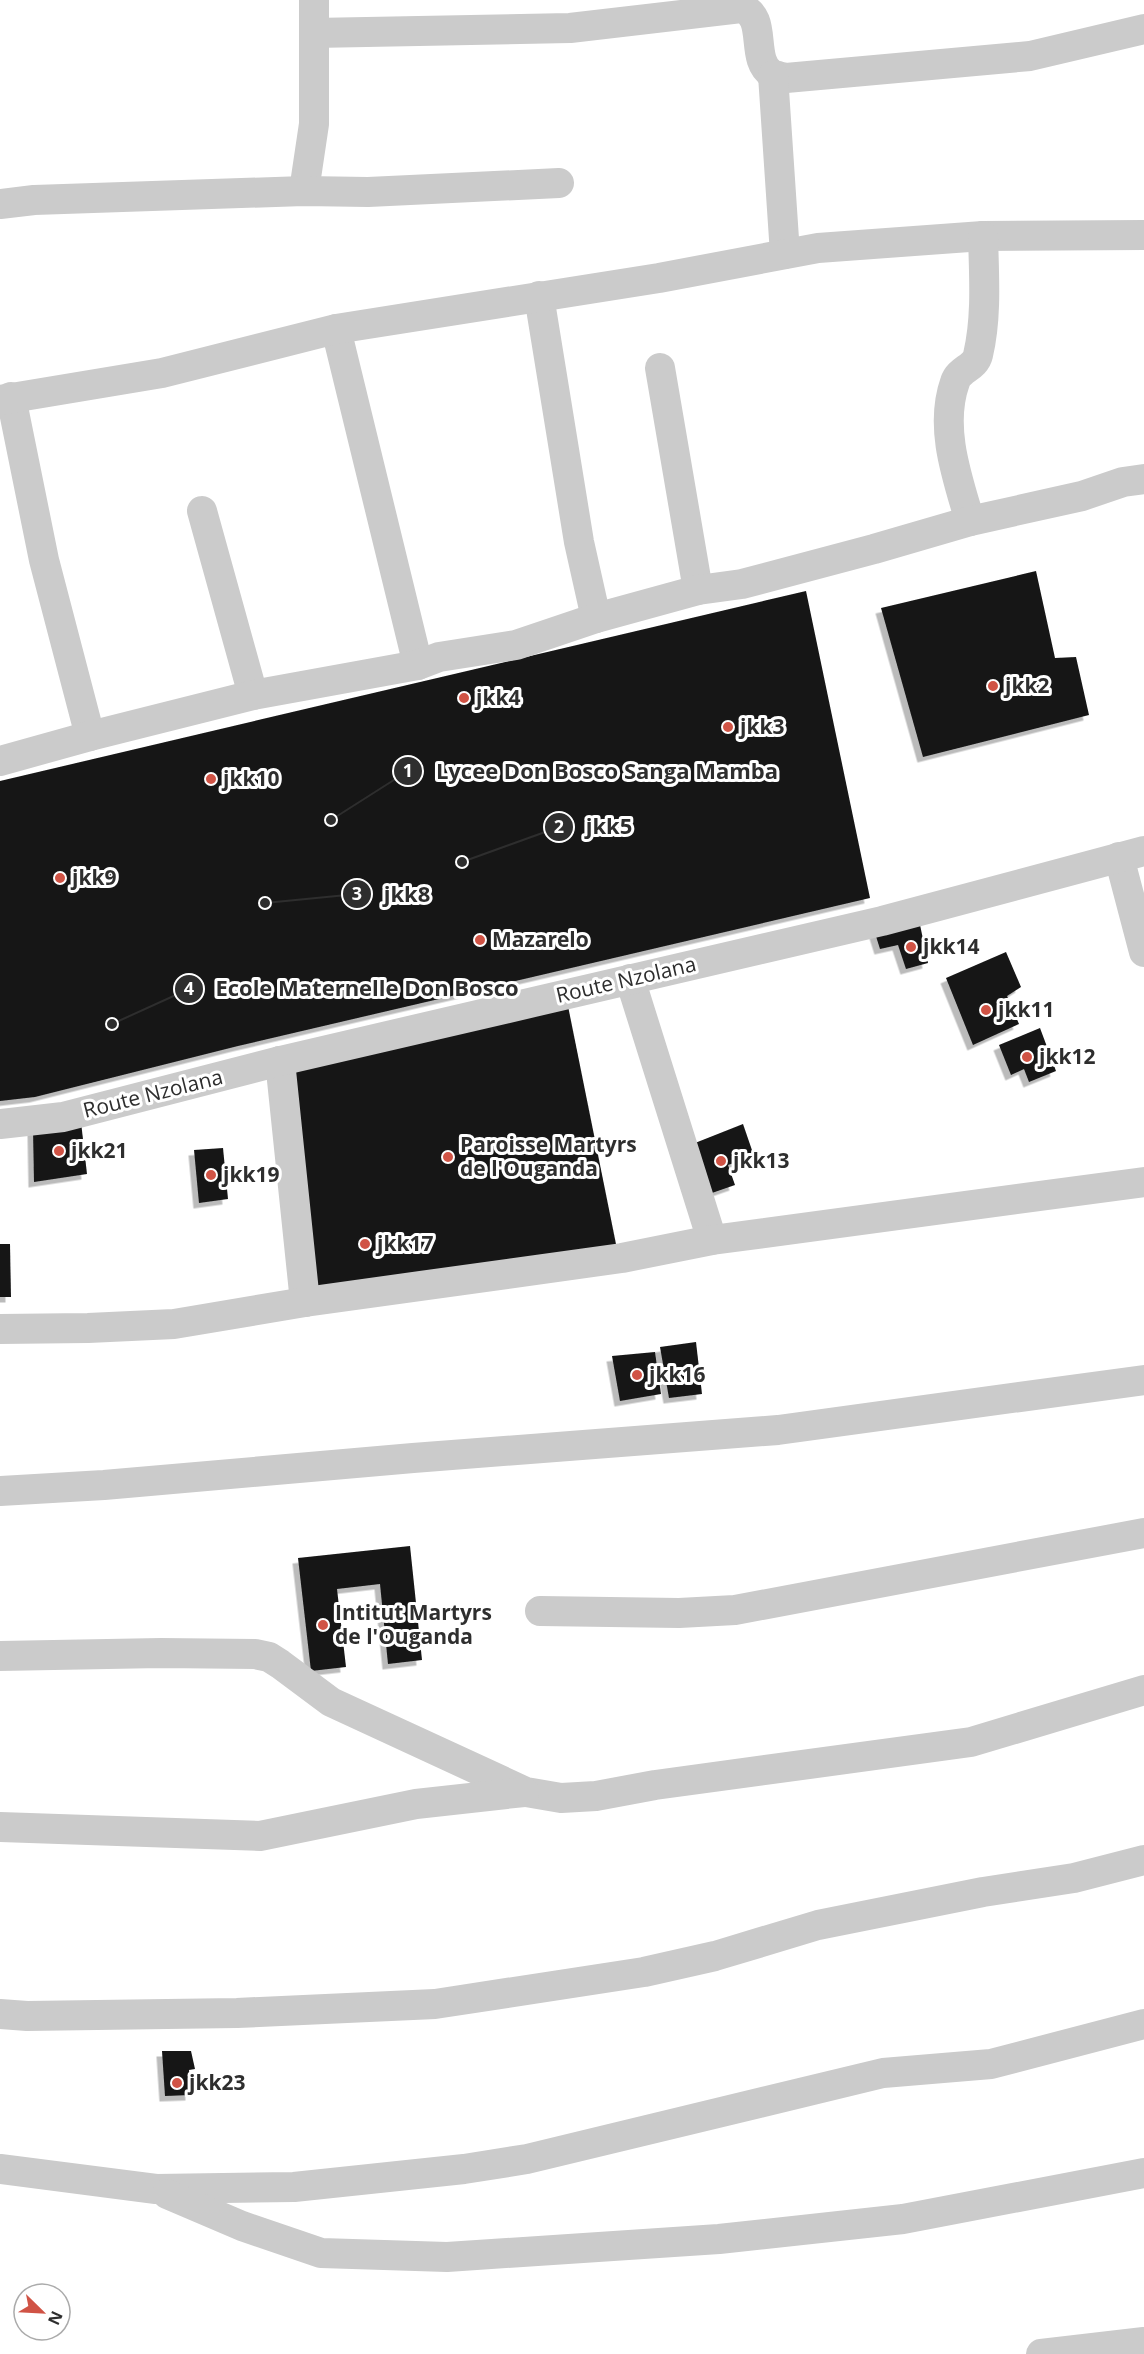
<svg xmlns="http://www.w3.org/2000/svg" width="1144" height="2354" viewBox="0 0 1144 2354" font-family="'Open Sans',sans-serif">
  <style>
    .building { fill: #151515; filter: url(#shadow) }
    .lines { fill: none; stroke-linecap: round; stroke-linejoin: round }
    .minor { stroke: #cbcbcb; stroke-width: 30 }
    .poi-dot { fill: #d05345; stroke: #fff; stroke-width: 2 }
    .labels { text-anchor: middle; stroke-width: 6; stroke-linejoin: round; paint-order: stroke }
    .poi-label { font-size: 21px; font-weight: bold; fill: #2e2e2e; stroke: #fff; text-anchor: start }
    .street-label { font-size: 21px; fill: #2e2e2e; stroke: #fff }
    .leader { fill: none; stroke: #2e2e2e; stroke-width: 2 }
    .callout-dot { fill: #2e2e2e; stroke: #fff; stroke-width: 2 }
    .mark-label { font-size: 18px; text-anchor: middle; font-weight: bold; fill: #fff }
    .callout-label { font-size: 22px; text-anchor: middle; font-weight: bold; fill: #2e2e2e; stroke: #fff; stroke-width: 6; stroke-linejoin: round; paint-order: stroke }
  </style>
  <defs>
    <filter id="shadow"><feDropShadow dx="-5.5" dy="5.5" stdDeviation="0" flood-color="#0004"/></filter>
  </defs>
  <rect width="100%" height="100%" fill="#fff"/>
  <g class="building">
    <polygon points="1036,571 1055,658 1076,657 1089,715 923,757 881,608"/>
    <polygon points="806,591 870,898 238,1046 35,1097 0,1101 0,781"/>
    <polygon points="919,920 928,963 906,969 898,945 880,949 874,930"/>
    <polygon points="1006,952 1021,987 1007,996 1019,1024 973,1045 946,978"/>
    <polygon points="568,1006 617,1249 316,1292 286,1065"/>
    <polygon points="1040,1028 1056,1071 1029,1082 1024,1069 1011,1075 999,1045"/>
    <polygon points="81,1122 87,1174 34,1182 33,1129"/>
    <polygon points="743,1124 754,1156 728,1165 735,1185 709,1194 695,1143"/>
    <polygon points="223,1148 228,1199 199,1203 194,1150"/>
    <polygon points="0,1244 10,1244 11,1297 0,1297"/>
    <polygon points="696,1342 702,1394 669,1398 660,1347"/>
    <polygon points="655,1352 661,1394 620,1401 612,1356"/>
    <polygon points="410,1546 422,1660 388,1664 380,1584 337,1589 346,1667 311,1671 298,1558"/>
    <polygon points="162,2051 191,2051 195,2069 189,2070 191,2095 165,2096"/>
  </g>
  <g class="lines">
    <g class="minor">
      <path d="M314,33L570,28L741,8C769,16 749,60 772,74C776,76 782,77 786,78L1030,56L1144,29"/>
      <polyline points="773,75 785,254"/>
      <polyline points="304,191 314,124 314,0"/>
      <polyline points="0,204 34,200 304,191 368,192 559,183"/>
      <polyline points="539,296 579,542 596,618"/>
      <polyline points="336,329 418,665"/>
      <polyline points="660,368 698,590"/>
      <polyline points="11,397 44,560 90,736"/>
      <polyline points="0,400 162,373 336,329 659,278 818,248 983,236 1144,235"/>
      <polyline points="202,511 253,695"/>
      <path d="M970,521C957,477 939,427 955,382C959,369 975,368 978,355C987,317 984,275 983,236"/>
      <polyline points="0,761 90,736 253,695 418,665 439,657 516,645 596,618 698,590 742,584 874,549 970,521 1082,496 1123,482 1144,479"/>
      <polyline points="1119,857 1144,952"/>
      <polyline points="630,979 712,1240"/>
      <polyline points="280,1061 305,1302"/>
      <polyline points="0,1124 63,1117 280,1061 882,921 1144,851"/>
      <polyline points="0,1329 88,1328 174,1324 305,1302 622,1258 712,1240 1144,1182"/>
      <polyline points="0,1491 104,1485 413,1458 778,1430 1144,1380"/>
      <polyline points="540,1611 679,1613 735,1610 1144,1533"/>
      <polyline points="0,1656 161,1653 255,1654 269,1657 280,1664 331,1702 526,1792 561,1798 596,1796 655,1785 971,1742 1144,1690"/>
      <polyline points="0,1827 260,1836 416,1804 524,1792"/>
      <polyline points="0,2014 27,2016 237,2013 435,2004 644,1972 715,1956 818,1925 983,1892 1074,1878 1144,1860"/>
      <polyline points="0,2169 156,2189 294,2187 464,2169 527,2159 883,2073 991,2064 1144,2024"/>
      <polyline points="167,2194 242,2226 321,2253 447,2257 719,2239 903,2219 1144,2173"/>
      <polyline points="1041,2354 1144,2342"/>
    </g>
  </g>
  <g class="poi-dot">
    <circle cx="993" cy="686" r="6"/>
    <circle cx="464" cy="698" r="6"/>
    <circle cx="728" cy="727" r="6"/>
    <circle cx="211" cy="779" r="6"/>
    <circle cx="60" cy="878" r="6"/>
    <circle cx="480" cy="940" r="6"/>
    <circle cx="911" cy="947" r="6"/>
    <circle cx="986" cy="1010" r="6"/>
    <circle cx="1027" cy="1057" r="6"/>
    <circle cx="59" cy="1151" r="6"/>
    <circle cx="448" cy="1157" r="6"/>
    <circle cx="721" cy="1161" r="6"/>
    <circle cx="211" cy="1175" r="6"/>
    <circle cx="365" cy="1244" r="6"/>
    <circle cx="637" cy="1375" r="6"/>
    <circle cx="323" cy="1625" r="6"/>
    <circle cx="177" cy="2083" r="6"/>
  </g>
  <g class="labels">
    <g class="poi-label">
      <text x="1005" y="693">jkk2</text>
      <text x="476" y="705">jkk4</text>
      <text x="740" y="734">jkk3</text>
      <text x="223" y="786">jkk10</text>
      <text x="72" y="885">jkk9</text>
      <text x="492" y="947">Mazarelo</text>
      <text x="923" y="954">jkk14</text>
      <text x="998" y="1017">jkk11</text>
      <text x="1039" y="1064">jkk12</text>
      <text x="460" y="1152">Paroisse Martyrs<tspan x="460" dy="24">de l'Ouganda</tspan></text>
      <text x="71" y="1158">jkk21</text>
      <text x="733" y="1168">jkk13</text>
      <text x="223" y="1182">jkk19</text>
      <text x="377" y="1251">jkk17</text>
      <text x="649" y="1382">jkk16</text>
      <text x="335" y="1620">Intitut Martyrs<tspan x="335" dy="24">de l'Ouganda</tspan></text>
      <text x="189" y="2090">jkk23</text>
    </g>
    <g class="street-label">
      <text transform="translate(626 980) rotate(-13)" y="7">Route Nzolana</text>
      <text transform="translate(153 1094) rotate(-14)" y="7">Route Nzolana</text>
    </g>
  </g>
  <path class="leader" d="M331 820L408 771M462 862L559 827M265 903L357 894M112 1024L189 989"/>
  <g class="callout-dot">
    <circle cx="331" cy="820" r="6"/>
    <circle cx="462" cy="862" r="6"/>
    <circle cx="265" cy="903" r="6"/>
    <circle cx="112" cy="1024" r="6"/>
    <circle cx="408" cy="771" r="15"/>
    <circle cx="559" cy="827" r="15"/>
    <circle cx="357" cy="894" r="15"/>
    <circle cx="189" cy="989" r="15"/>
  </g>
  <g class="mark-label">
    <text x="408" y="777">1</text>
    <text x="559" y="833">2</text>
    <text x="357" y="900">3</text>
    <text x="189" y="995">4</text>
  </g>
  <g class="callout-label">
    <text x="607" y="779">Lycee Don Bosco Sanga Mamba</text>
    <text x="609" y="834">jkk5</text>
    <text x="407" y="902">jkk8</text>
    <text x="367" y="996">Ecole Maternelle Don Bosco</text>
  </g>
  <g transform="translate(42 2312) rotate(114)"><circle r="28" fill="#ffffff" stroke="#ababab" stroke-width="1.5"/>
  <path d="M0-4.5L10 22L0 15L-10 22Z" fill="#d05345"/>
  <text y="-9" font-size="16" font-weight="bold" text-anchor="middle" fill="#2e2e2e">N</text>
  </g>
</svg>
